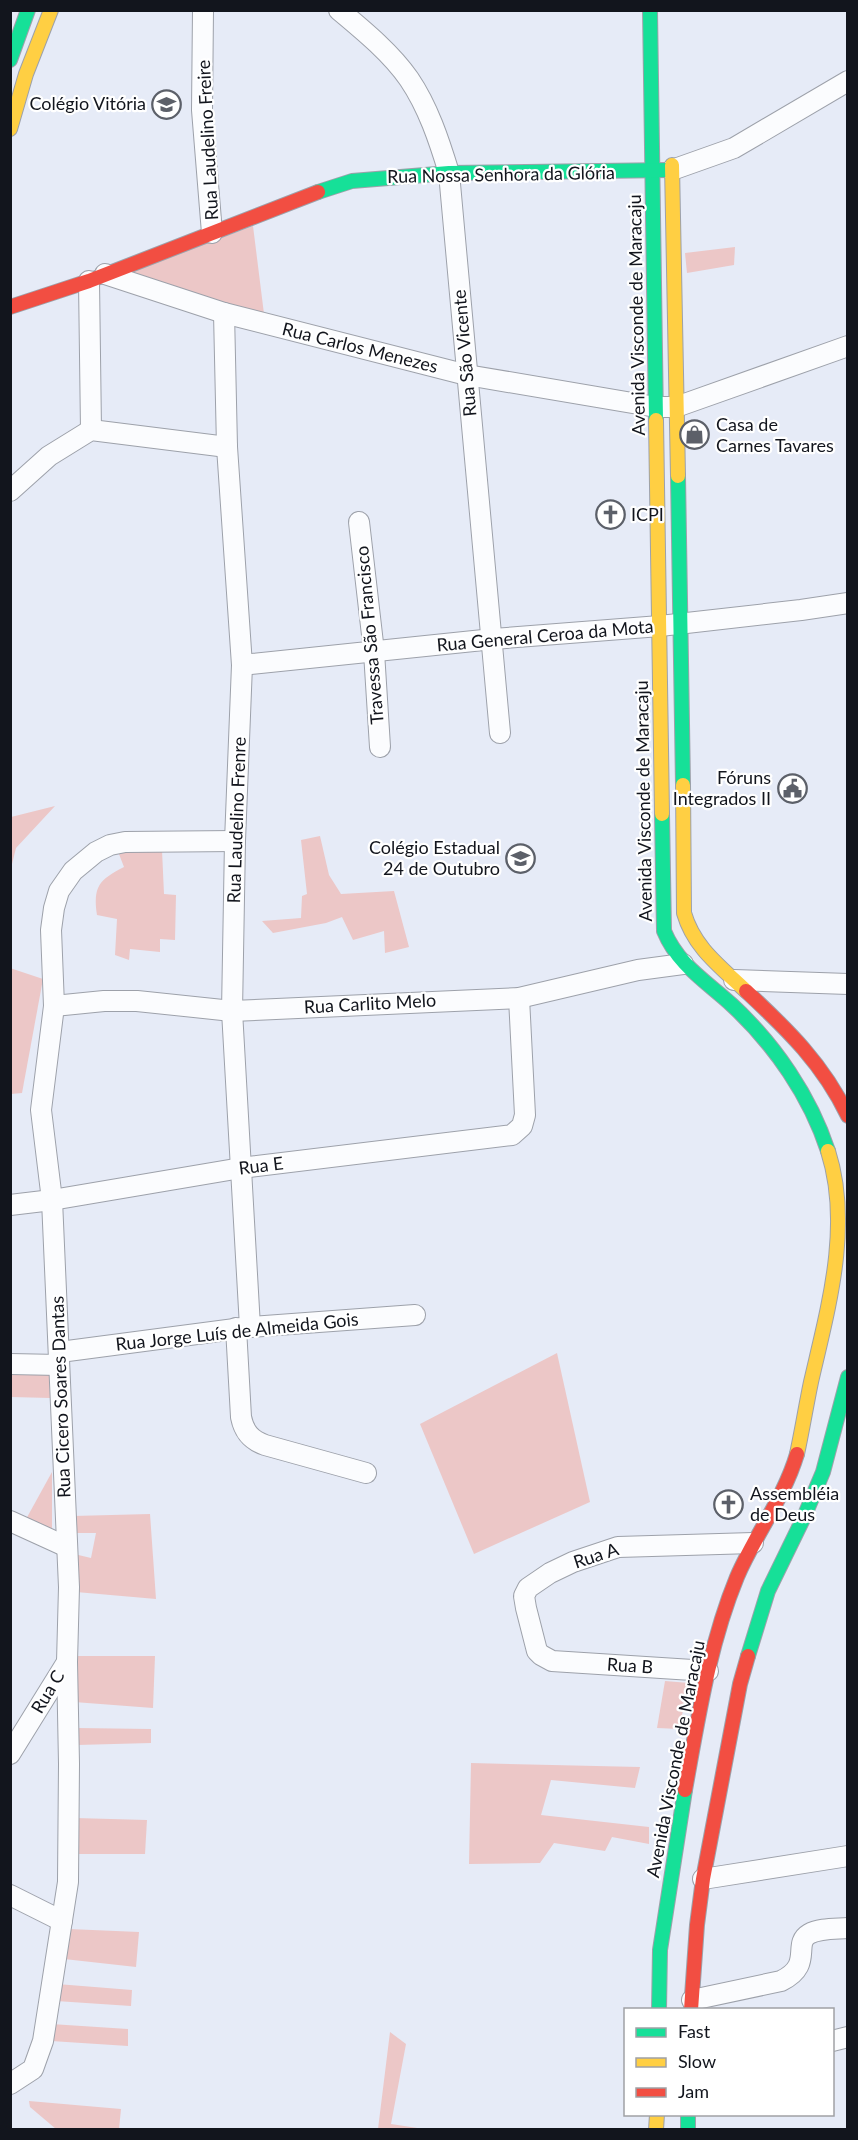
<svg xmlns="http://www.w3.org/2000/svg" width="858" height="2140" viewBox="0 0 858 2140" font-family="Lato,sans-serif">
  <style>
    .green { fill: #ecc7c7 }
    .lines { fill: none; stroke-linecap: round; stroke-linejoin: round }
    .street-casing { stroke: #9da1aa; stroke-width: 22 }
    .fast-casing { stroke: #9da1aa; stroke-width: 16 }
    .slow-casing { stroke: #9da1aa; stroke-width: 16 }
    .jam-casing { stroke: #9da1aa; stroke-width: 16 }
    .street { stroke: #fbfcfe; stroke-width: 20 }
    .fast { stroke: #16e098; stroke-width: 14 }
    .slow { stroke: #ffcf43; stroke-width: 14 }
    .jam { stroke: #f24e42; stroke-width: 14 }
    .labels { text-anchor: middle; stroke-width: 4.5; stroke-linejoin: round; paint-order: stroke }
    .poi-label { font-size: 18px; fill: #12151d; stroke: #fff; text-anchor: end }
    .street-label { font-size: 18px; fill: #12151d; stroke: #fff }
  </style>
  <rect width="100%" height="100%" fill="#e6ebf7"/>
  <g class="green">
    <polygon points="253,226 264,314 125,274"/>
    <polygon points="735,247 734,265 687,273 685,253"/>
    <polygon points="55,806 16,848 11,868 11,817"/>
    <polygon points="320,836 329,875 341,894 394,891 409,947 385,953 384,931 353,940 342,917 326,923 273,933 262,921 301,918 302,896 307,894 301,840"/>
    <path d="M117,849L162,850L164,894L176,895L175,940L160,939V952L130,949L129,960L115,955L117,919L97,915C93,886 99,880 124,867Z"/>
    <polygon points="10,968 43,979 22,1093 11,1094"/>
    <polygon points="557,1353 590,1502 474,1554 420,1424"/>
    <polygon points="49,1372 50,1398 11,1397 11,1375"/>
    <polygon points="52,1472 52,1534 25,1521"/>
    <polygon points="150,1514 156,1599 76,1592 70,1553 91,1558 96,1533 73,1533 73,1516"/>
    <polygon points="76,1656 155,1656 153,1708 74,1702"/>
    <polygon points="665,1681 689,1683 679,1729 657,1728"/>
    <polygon points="77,1728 151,1729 151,1743 77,1745"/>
    <polygon points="471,1763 640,1767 635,1788 551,1780 541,1815 649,1827 649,1844 612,1837 605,1851 554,1843 540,1863 469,1864"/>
    <polygon points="75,1818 147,1820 145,1854 75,1854"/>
    <polygon points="69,1929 139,1932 136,1967 64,1959"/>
    <polygon points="57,1984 132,1990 131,2006 56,2001"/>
    <polygon points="51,2024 128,2029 128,2046 51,2041"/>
    <polygon points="390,2032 406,2044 391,2124 424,2129 378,2129"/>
    <polygon points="29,2101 121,2109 119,2129 56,2129 30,2107"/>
  </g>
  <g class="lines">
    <defs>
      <g id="street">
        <polyline points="203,10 202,110 212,233"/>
        <path d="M339,10C363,30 391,53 409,79C428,107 439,140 449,173L500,733"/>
        <polyline points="672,170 734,148 848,81"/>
        <polyline points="105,274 224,313 467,375 656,407 676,407 848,346"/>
        <polyline points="89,281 91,430"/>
        <polyline points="224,313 227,447 242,665 235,841 232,1011 250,1327"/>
        <polyline points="10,491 49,456 91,430 227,447"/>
        <polyline points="359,522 374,652 380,747"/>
        <polyline points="242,665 493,639 660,626 801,610 848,603"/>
        <polyline points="734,980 848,984"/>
        <polyline points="54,1006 104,1001 137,1001 232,1011 519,998 638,970 683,964"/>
        <polyline points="10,1205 52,1200 241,1168 512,1135 522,1126 525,1115 519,998"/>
        <path d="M236,1328L241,1417C244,1432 251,1440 265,1445L366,1473"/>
        <polyline points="60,1352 250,1327 415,1315"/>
        <polyline points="10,1364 59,1365"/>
        <polyline points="10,1521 67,1547"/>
        <polyline points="708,1671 552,1661 541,1655 537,1651 526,1608 524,1596 528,1588 550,1573 573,1562 618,1547 753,1543"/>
        <polyline points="10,1754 67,1662"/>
        <polyline points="703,1879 848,1856"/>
        <polyline points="10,1895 62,1921"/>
        <path d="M692,2000L781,1981C814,1965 792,1944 809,1934C819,1928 836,1929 848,1928"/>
        <polyline points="832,2041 848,2037"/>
        <polyline points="10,2084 33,2069 43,2041 68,1882 69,1764 67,1662 69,1587 52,1200 41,1110 54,1006 51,930 54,908 59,891 73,871 96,852 110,845 125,842 235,841"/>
      </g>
      <g id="fast">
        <polyline points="650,10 656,420"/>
        <polyline points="10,60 28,10"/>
        <polyline points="318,192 352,181 449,173 670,170"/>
        <polyline points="678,476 683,785"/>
        <path d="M662,814L664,931C678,965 706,981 732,1005C775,1045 810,1096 828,1151"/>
        <polyline points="748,1656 768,1591 804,1517 823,1472 848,1377"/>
        <polyline points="659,2010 660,1950 685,1790"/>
        <polyline points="688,2114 688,2130"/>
      </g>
      <g id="slow">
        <polyline points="10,129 26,74 51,10"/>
        <polyline points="672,165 678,476"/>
        <polyline points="656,420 662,814"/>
        <path d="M683,785L684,913C694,948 721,967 746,991"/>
        <path d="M797,1454C802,1431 806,1406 811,1382C828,1308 852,1226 828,1151"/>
        <polyline points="656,2130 657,2114"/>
      </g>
      <g id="jam">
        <polyline points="10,307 89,281 318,192"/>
        <path d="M746,991C788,1030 823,1064 848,1116"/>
        <path d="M685,1790C698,1719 709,1645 737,1577C755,1535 784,1498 797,1454"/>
        <polyline points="691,2010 697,1925 703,1879 740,1684 748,1656"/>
      </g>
    </defs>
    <use href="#street" class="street-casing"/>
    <use href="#fast" class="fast-casing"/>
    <use href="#slow" class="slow-casing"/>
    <use href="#jam" class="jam-casing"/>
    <use href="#street" class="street"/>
    <use href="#fast" class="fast"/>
    <use href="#slow" class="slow"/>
    <use href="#jam" class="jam"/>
  </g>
  <defs>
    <symbol id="school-ring" viewBox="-11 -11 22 22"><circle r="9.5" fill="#fff" stroke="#5c6069" stroke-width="1.5"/><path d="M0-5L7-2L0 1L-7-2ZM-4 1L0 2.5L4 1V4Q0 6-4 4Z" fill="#5c6069"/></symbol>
    <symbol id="shop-ring" viewBox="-11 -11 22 22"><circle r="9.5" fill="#fff" stroke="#5c6069" stroke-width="1.5"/><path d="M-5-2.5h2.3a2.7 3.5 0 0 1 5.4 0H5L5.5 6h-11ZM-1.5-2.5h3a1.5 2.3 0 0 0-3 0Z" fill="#5c6069"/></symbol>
    <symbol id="church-ring" viewBox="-11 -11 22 22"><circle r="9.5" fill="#fff" stroke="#5c6069" stroke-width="1.5"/><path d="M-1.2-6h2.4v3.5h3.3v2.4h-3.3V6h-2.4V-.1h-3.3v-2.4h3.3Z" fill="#5c6069"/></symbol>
    <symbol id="civic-ring" viewBox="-11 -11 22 22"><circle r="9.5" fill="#fff" stroke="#5c6069" stroke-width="1.5"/><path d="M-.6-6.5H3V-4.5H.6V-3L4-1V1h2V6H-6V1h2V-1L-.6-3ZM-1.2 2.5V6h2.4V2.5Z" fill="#5c6069"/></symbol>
  </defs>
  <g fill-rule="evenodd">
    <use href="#school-ring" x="150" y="88" width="33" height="33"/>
    <use href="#shop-ring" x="678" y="418" width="33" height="33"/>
    <use href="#church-ring" x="594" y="498" width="33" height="33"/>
    <use href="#civic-ring" x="776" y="772" width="33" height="33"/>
    <use href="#school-ring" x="504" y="842" width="33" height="33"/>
    <use href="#church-ring" x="712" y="1488" width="33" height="33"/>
  </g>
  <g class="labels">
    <g class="poi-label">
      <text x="146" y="110">Colégio Vitória</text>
      <text x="716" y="431" text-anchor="start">Casa de<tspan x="716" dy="21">Carnes Tavares</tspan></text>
      <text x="631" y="521" text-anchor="start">ICPI</text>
      <text x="771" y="784">Fóruns<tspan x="771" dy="21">Integrados II</tspan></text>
      <text x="500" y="854">Colégio Estadual<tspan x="500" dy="21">24 de Outubro</tspan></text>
      <text x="750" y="1500" text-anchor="start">Assembléia<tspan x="750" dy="21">de Deus</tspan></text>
    </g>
    <g class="street-label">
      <text transform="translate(208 140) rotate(-93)" y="6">Rua Laudelino Freire</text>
      <text transform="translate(501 175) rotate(-1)" y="6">Rua Nossa Senhora da Glória</text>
      <text transform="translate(637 315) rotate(-91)" y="6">Avenida Visconde de Maracaju</text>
      <text transform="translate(360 348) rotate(14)" y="6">Rua Carlos Menezes</text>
      <text transform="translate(465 353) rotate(-95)" y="6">Rua São Vicente</text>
      <text transform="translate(370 635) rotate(-95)" y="6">Travessa São Francisco</text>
      <text transform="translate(545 636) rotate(-5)" y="6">Rua General Ceroa da Mota</text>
      <text transform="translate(644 801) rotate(-91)" y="6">Avenida Visconde de Maracaju</text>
      <text transform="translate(237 820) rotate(-88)" y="6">Rua Laudelino Frenre</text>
      <text transform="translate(370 1004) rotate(-3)" y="6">Rua Carlito Melo</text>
      <text transform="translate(261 1166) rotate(-7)" y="6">Rua E</text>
      <text transform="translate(237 1332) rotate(-6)" y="6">Rua Jorge Luís de Almeida Gois</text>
      <text transform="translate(61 1397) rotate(-92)" y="6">Rua Cicero Soares Dantas</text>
      <text transform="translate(596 1556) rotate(-18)" y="6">Rua A</text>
      <text transform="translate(630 1666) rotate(4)" y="6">Rua B</text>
      <text transform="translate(48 1692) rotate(-59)" y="6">Rua C</text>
      <text transform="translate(676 1759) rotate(-79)" y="6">Avenida Visconde de Maracaju</text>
    </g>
  </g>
  <rect width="858" height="2140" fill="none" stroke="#12151d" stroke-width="24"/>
  <rect x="624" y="2008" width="210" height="108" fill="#ffffff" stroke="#a0a1a5" stroke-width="1.5"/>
  <rect x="636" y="2028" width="30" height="9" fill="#16e098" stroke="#a0a1a5" stroke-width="1.5"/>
  <text x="678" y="2038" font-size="18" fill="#12151d">Fast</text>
  <rect x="636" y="2058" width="30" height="9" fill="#ffcf43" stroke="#a0a1a5" stroke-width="1.5"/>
  <text x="678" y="2068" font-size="18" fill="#12151d">Slow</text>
  <rect x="636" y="2088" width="30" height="9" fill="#f24e42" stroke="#a0a1a5" stroke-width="1.5"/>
  <text x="678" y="2098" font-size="18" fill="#12151d">Jam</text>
</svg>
